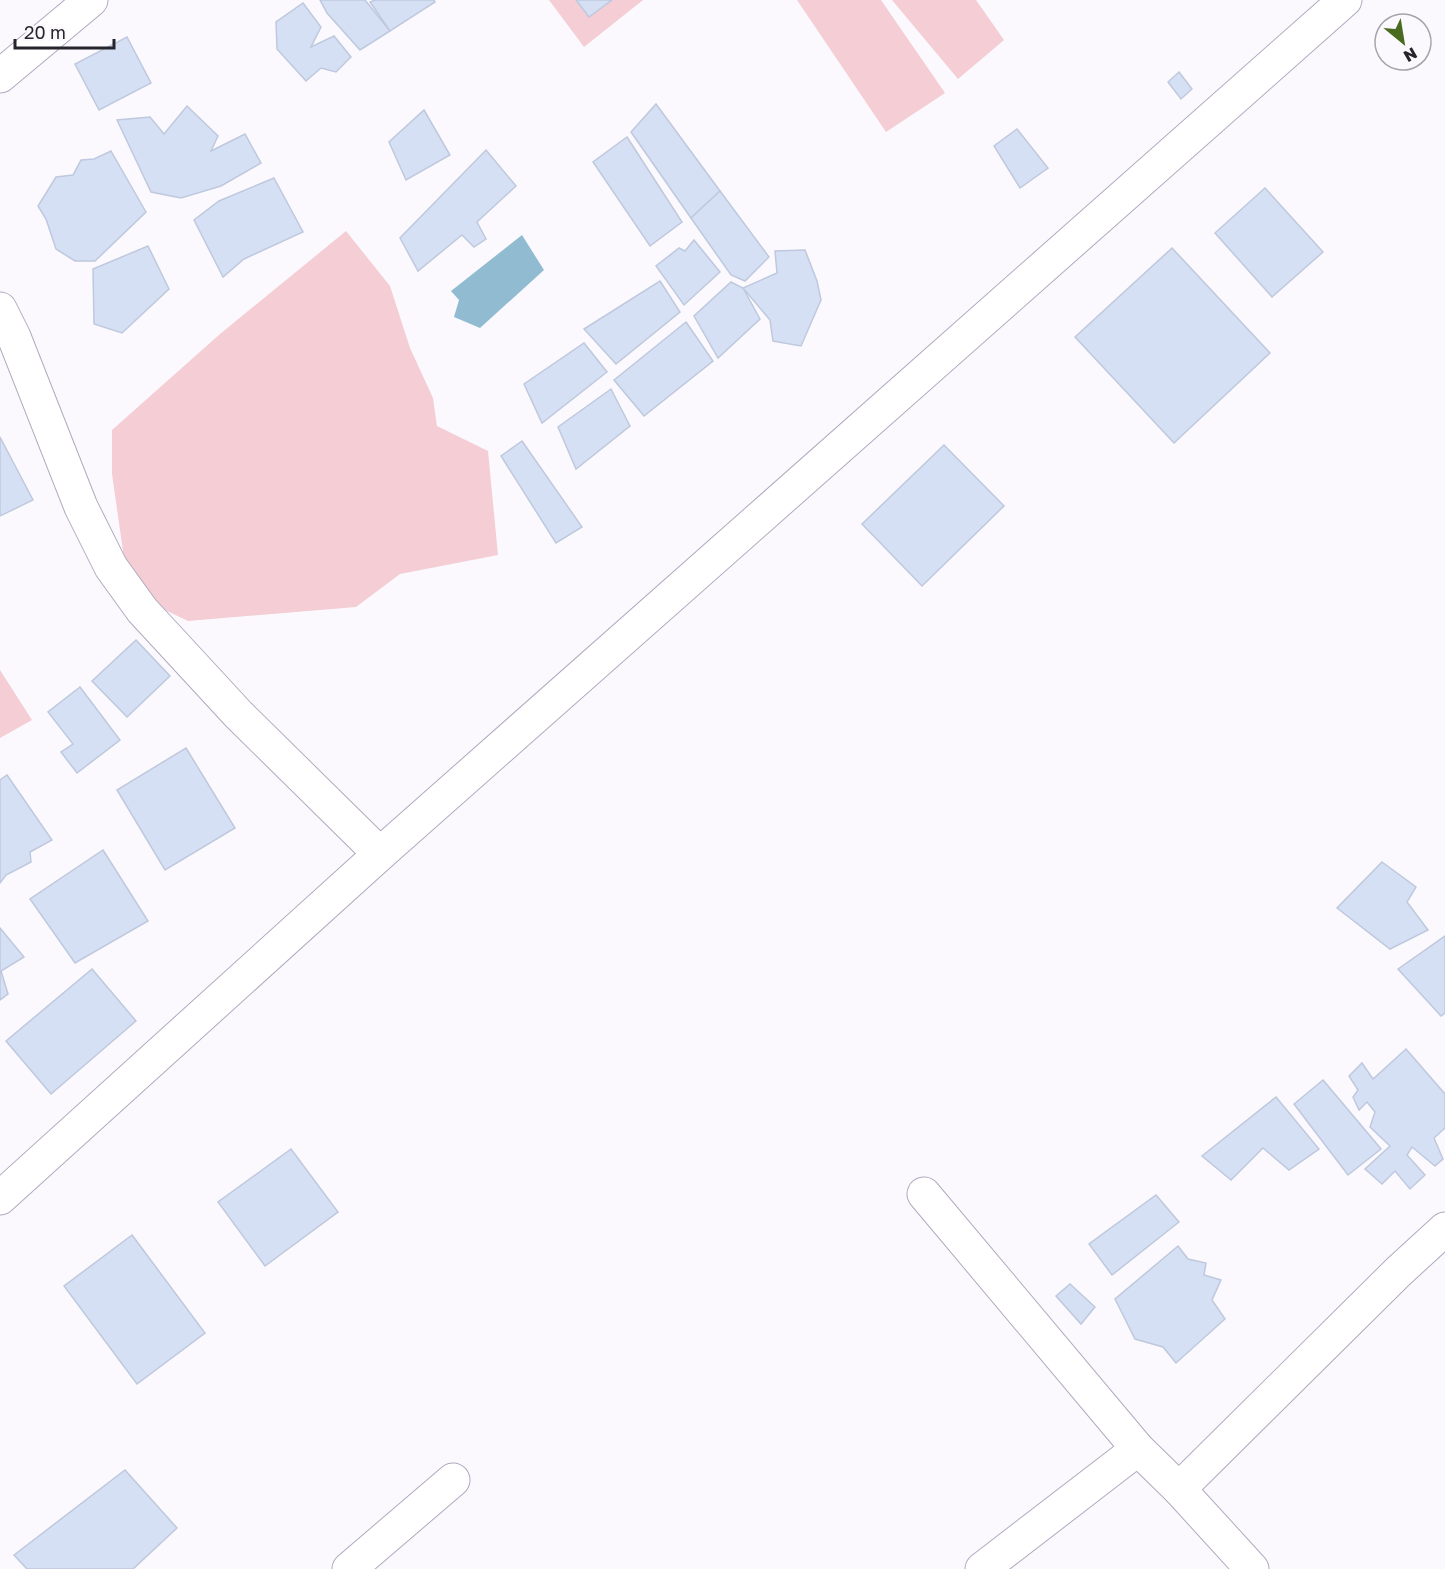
<svg xmlns="http://www.w3.org/2000/svg" width="1445" height="1569" viewBox="0 0 1445 1569" font-family="'Golos Text',sans-serif">
  <style>
    .green { fill: #f4ced4 }
    .water { fill: #91bbd1 }
    .building { fill: #d6e0f5; stroke: #bfc9dd; stroke-width: 1.5 }
    .lines { fill: none; stroke-linecap: round; stroke-linejoin: round }
    .minor-casing { stroke: #b0aabf; stroke-width: 35 }
    .minor { stroke: #fff; stroke-width: 33 }
  </style>
  <rect width="100%" height="100%" fill="#fbf9fe"/>
  <g class="green">
    <polygon points="549,0 643,0 584,47"/>
    <polygon points="797,0 881,0 945,93 886,132"/>
    <polygon points="892,0 976,0 1004,40 958,79"/>
    <polygon points="346,231 390,286 410,348 433,398 437,426 488,451 498,555 400,574 356,607 188,621 129,593 112,474 112,430 220,334"/>
    <polygon points="0,670 32,720 0,738"/>
  </g>
  <polygon class="water" points="522,235 544,270 480,328 454,317 459,300 451,291"/>
  <g class="building">
    <polygon points="320,0 365,0 390,31 360,50 327,13"/>
    <polygon points="375,0 434,0 435,2 390,31 370,2"/>
    <polygon points="576,0 612,0 589,17"/>
    <polygon points="303,3 321,27 311,47 334,36 351,57 336,72 321,68 306,81 277,49 276,22"/>
    <polygon points="127,37 151,83 99,110 75,64"/>
    <polygon points="1179,72 1192,89 1181,99 1168,82"/>
    <polygon points="656,104 720,191 691,218 631,132"/>
    <polygon points="187,106 218,136 211,151 245,134 261,163 221,186 181,198 151,192 117,120 150,117 164,134"/>
    <polygon points="424,110 450,155 406,180 389,142"/>
    <polygon points="1017,129 1048,168 1020,188 994,146"/>
    <polygon points="627,137 682,222 650,246 593,162"/>
    <polygon points="486,150 516,186 477,222 486,239 474,247 462,235 418,271 400,238"/>
    <polygon points="111,151 146,212 95,261 75,261 56,249 46,219 38,206 56,177 73,175 81,160 94,159"/>
    <polygon points="274,178 303,232 244,259 223,277 194,220 219,201"/>
    <polygon points="1265,188 1323,252 1272,297 1215,233"/>
    <polygon points="720,191 769,257 745,281 731,275 691,218"/>
    <polygon points="694,240 720,272 684,305 656,266 679,248 685,251"/>
    <polygon points="148,246 169,289 122,333 94,324 93,269"/>
    <polygon points="1172,248 1270,353 1174,443 1075,337"/>
    <polygon points="805,250 817,281 821,300 801,346 773,341 770,320 743,288 777,273 775,251"/>
    <polygon points="660,281 680,312 616,364 584,329"/>
    <polygon points="731,282 743,288 760,319 718,358 694,316"/>
    <polygon points="686,322 713,361 644,416 614,380"/>
    <polygon points="584,343 607,372 542,423 524,384"/>
    <polygon points="611,389 630,426 576,469 558,427"/>
    <polygon points="0,437 33,500 0,516"/>
    <polygon points="522,441 582,527 556,543 501,456"/>
    <polygon points="944,445 1004,506 922,586 862,524"/>
    <polygon points="136,640 170,676 127,717 92,681"/>
    <polygon points="80,687 120,740 77,773 61,752 73,744 48,712"/>
    <polygon points="186,748 235,828 165,870 117,790"/>
    <polygon points="7,775 52,840 30,852 31,862 6,875 0,883 0,780"/>
    <polygon points="103,850 148,921 75,963 30,899"/>
    <polygon points="1382,862 1416,887 1407,902 1428,930 1390,949 1337,908"/>
    <polygon points="0,928 24,957 1,971 8,994 0,1000"/>
    <polygon points="1445,936 1445,1013 1441,1016 1398,969"/>
    <polygon points="92,969 136,1021 51,1094 6,1041"/>
    <polygon points="1406,1049 1445,1094 1445,1128 1434,1138 1443,1159 1435,1166 1412,1147 1407,1155 1425,1175 1410,1189 1395,1171 1382,1184 1365,1169 1390,1146 1370,1127 1375,1112 1367,1102 1359,1110 1353,1097 1358,1090 1349,1076 1362,1063 1373,1079"/>
    <polygon points="1323,1080 1381,1149 1348,1175 1294,1104"/>
    <polygon points="1276,1097 1319,1149 1289,1170 1263,1148 1231,1180 1202,1156"/>
    <polygon points="291,1149 338,1212 265,1266 218,1202"/>
    <polygon points="1156,1195 1179,1222 1112,1275 1089,1244"/>
    <polygon points="132,1235 205,1333 137,1384 64,1286"/>
    <polygon points="1178,1246 1188,1259 1206,1263 1204,1275 1221,1280 1212,1300 1225,1319 1176,1363 1163,1347 1135,1339 1115,1299"/>
    <polygon points="1070,1284 1095,1307 1081,1324 1056,1296"/>
    <polygon points="125,1470 177,1528 133,1569 27,1569 14,1555"/>
  </g>
  <g class="lines">
    <defs>
      <g id="minor">
        <polyline points="0,76 91,0"/>
        <polyline points="0,309 14,337 81,507 111,567 142,610 239,715 380,854"/>
        <polyline points="924,1194 1138,1449 1179,1489"/>
        <polyline points="0,1198 380,854 1345,0"/>
        <polyline points="349,1569 453,1480"/>
        <polyline points="982,1569 1138,1449"/>
        <polyline points="1252,1569 1179,1489 1398,1272 1445,1229"/>
      </g>
    </defs>
    <use href="#minor" class="minor-casing"/>
    <use href="#minor" class="minor"/>
  </g>
  <g transform="translate(1403 42) rotate(150)"><circle r="28" fill="#fbf9fe" stroke="#a6a4aa" stroke-width="1.5"/>
  <path d="M0-4.5L10 22L0 15L-10 22Z" fill="#4a6a20"/>
  <text y="-9" font-size="16" font-weight="bold" text-anchor="middle" fill="#26242c">N</text>
  </g>
  <path d="M15 39v9h99v-9" fill="none" stroke="#26242c" stroke-width="3"/>
  <text x="24" y="39" font-size="18" fill="#26242c" stroke="#fbf9fe" stroke-width="4.5" paint-order="stroke">20 m</text>
</svg>
